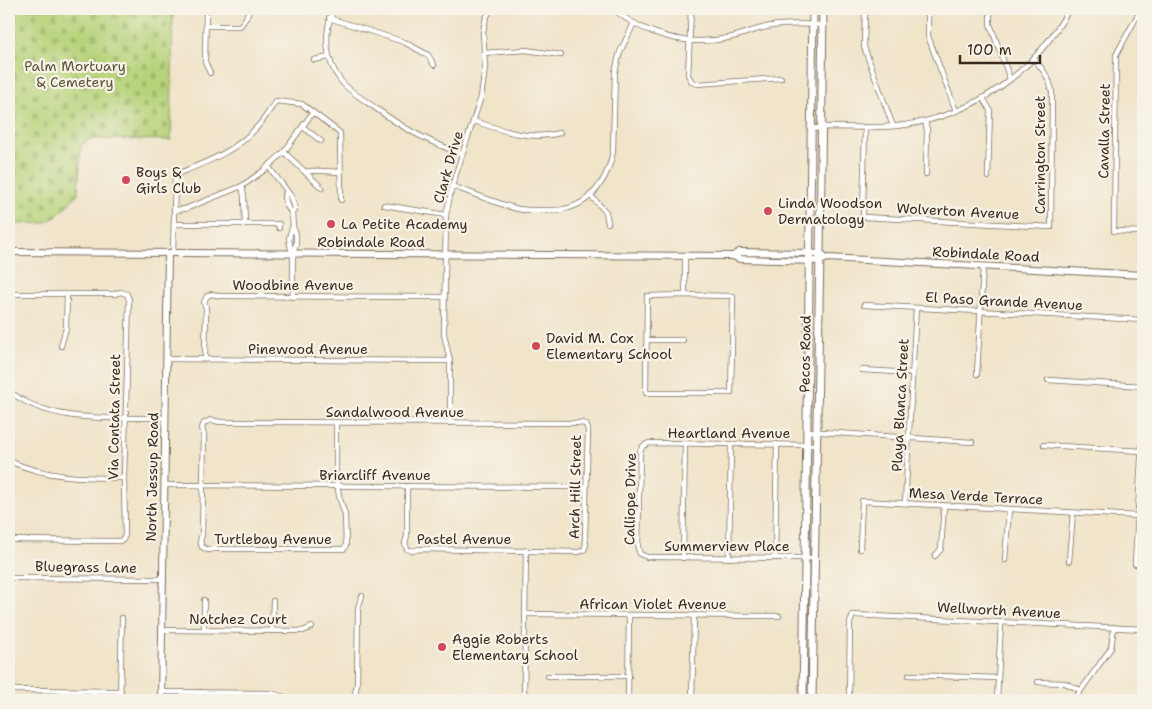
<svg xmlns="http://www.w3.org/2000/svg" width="1152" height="709" viewBox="0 0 1152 709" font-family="'Shantell Sans',sans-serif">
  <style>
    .cemetery { fill: url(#cemetery-stones); stroke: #797e4c }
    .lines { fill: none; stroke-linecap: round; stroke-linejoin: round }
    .street-casing { stroke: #7a6b5a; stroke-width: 6 }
    .secondary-casing { stroke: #7a6b5a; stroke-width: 8 }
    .primary-casing { stroke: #7a6b5a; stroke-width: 9 }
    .street { stroke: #fff; stroke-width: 4.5 }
    .secondary { stroke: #fff; stroke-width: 6 }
    .primary { stroke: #fff; stroke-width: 7 }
    .poi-dot { fill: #d1495b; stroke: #f7f3e8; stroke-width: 2 }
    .labels { text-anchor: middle; stroke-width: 4.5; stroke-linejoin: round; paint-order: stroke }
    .park-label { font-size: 14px; fill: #5a5435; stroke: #f7f3e8 }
    .street-label { font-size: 14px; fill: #3b2a1e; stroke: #f7f3e8 }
    .poi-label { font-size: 14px; fill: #3b2a1e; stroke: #f7f3e8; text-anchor: start }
  </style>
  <defs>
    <pattern id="cemetery-stones" width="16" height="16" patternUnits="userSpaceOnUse" patternTransform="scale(1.25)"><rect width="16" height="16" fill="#b7d37a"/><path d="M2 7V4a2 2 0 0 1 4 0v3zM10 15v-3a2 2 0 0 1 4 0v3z" fill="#9eb569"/></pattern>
  </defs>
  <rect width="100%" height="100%" fill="#f7f3e8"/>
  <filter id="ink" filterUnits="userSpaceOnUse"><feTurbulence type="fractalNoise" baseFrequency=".02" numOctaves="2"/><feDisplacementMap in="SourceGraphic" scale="10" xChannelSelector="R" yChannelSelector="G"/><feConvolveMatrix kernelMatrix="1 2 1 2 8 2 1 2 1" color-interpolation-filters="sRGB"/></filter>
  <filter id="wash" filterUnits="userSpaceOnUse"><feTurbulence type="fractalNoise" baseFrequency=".0096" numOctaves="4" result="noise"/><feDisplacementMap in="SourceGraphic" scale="20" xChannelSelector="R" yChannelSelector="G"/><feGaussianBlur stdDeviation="1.12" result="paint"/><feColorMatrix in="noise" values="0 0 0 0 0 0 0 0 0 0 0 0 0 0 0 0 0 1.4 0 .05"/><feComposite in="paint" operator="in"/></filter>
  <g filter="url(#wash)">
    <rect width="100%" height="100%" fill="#f0e4c9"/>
    <polygon class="cemetery" points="9,9 173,9 171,140 89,139 81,146 78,194 56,217 44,223 14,224 9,227"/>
  </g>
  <g filter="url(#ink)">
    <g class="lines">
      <defs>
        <g id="street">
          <polyline points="206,9 205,62 210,73"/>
          <path d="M334,9C323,31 325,61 341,81C350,92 363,99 374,107C404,129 427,141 462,154"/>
          <path d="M613,9C645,35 687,47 728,38C743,35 757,28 772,26C789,23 806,24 822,25"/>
          <polyline points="691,9 688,75 692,82 698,84 781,78"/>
          <polyline points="865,9 864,47 893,126"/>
          <polyline points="928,9 928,36 956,111"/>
          <polyline points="990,9 990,24 1010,79"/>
          <polyline points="1141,9 1116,55 1114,231 1143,232"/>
          <polyline points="329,18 404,42 428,55 434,65"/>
          <polyline points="206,26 240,26 246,18 249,9"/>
          <polyline points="484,53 526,50 561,55"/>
          <polyline points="314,60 329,57"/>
          <polyline points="983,98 990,110 988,177"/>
          <path d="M474,121C501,130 530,141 560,133"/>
          <polyline points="925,121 927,130 926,174"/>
          <polyline points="303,127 321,141"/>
          <path d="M865,127L863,217L1051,227L1052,92C1050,78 1043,70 1034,59"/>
          <path d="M811,130L822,127C849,127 878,129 905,125C976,114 1035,72 1069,9"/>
          <polyline points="284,152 322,188"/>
          <polyline points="268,166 291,196 295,208 292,213 293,227 296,234 296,244 293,254 293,297"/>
          <path d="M305,172C316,169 329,172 340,172"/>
          <polyline points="242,186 244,196 245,224"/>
          <path d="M452,186C472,193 493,202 514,208C524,211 534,210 545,210C551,210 558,211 564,209C592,204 609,177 613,151L615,72L620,52L634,23"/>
          <path d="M286,191C284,199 286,207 292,213"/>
          <polyline points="590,195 606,212 608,223"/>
          <polyline points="384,205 446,215"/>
          <polyline points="174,210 185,209 242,186 263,171 284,152 313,112"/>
          <polyline points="174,224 279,224 279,228"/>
          <path d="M173,253L175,177L177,174C207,162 237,151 258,126C265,119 270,109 276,101L302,104L340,133L341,200"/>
          <path d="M293,254C289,244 287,237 293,227"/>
          <polyline points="685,255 685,295"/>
          <polyline points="9,294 114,294 121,292 127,294 129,300 124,478 125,535 123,540 118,541 9,540"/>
          <polygon points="685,295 733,296 731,393 646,393 647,296"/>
          <polyline points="864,305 1143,320"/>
          <polyline points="647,340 683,340"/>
          <polyline points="61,346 66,328 67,294"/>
          <polyline points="167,359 450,361"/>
          <polyline points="205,359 206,308 204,302 207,296 212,294 220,296 444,297"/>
          <polyline points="862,370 913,373"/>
          <polyline points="977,374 983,266"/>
          <polyline points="1048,380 1143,386"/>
          <path d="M9,391C52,425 114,417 166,418"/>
          <polyline points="336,423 336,475 339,496 345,515 346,545 344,549 214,549 208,550 202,547 200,541 202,535 204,435 202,428 204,423 211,420 220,422 580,423 586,424 588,430 585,538 586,544 584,550 579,552 419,549 413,551 407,549 405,543 407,536 407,486"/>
          <polyline points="450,423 450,361 444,334 446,215 452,186 481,97 485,68 483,31 486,18 491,9"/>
          <polyline points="807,431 972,442"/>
          <polyline points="1044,445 1142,451"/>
          <path d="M9,461C48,478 83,478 124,478"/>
          <polyline points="165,485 586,487"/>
          <polyline points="905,503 916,308"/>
          <polyline points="860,549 862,501 1138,516"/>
          <polyline points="935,556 941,549 944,505"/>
          <polyline points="683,558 685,444"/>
          <polyline points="729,558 731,444"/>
          <polyline points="775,558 777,444"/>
          <polyline points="814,558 647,557 640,554 638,548 640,451 643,446 649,443 816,445"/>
          <polyline points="1005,560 1009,509"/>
          <polyline points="1069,561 1073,513"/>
          <polyline points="1135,564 1143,423"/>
          <polyline points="9,578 163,579"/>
          <polyline points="526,614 779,616"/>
          <polyline points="162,630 303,631 312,627"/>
          <polyline points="204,630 204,600"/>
          <polyline points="272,631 273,601"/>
          <polyline points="909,675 998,678"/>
          <polyline points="548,676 629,676"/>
          <polyline points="1038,682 1065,683 1080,690"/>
          <polyline points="9,690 121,691"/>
          <polyline points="161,692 271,693 294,700"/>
          <polyline points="120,700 122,618"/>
          <polyline points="200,700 200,692"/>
          <polyline points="354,700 357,684 358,608 362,596"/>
          <polyline points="524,700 526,550"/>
          <polyline points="628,700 629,615"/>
          <polyline points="692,700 694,615"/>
          <polyline points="849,700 850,623 853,615 1143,629"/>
          <polyline points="997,700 1001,622"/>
          <polyline points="1074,700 1111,648 1114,627"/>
          <polyline points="1137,700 1143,693"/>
        </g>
        <g id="secondary">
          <polyline points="9,252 733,256 740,259 820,261 828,258 1143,275"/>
          <polyline points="733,256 739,252 810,253 823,255"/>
          <polyline points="161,700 168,253"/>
        </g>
        <g id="primary">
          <polyline points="803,700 813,9"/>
          <polyline points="812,700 820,253 823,9"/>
        </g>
      </defs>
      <use href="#street" class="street-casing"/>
      <use href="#secondary" class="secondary-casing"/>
      <use href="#primary" class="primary-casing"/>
      <use href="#street" class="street"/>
      <use href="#secondary" class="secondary"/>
      <use href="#primary" class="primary"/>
    </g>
  </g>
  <g class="poi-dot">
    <circle cx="126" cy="180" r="5"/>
    <circle cx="768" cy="211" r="5"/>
    <circle cx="331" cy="224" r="5"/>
    <circle cx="536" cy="346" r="5"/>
    <circle cx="442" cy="647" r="5"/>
  </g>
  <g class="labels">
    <g class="park-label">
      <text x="75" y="71">Palm Mortuary<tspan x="75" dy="16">&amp; Cemetery</tspan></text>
    </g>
    <g class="street-label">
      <text transform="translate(1104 131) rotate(-89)" y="5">Cavalla Street</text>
      <text transform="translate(1040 155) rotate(-90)" y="5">Carrington Street</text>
      <text transform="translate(448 167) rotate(-74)" y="5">Clark Drive</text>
      <text transform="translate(958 211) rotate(3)" y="5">Wolverton Avenue</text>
      <text x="371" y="247">Robindale Road</text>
      <text transform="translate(986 254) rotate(3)" y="5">Robindale Road</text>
      <text x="293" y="290">Woodbine Avenue</text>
      <text transform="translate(1004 301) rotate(3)" y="5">El Paso Grande Avenue</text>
      <text x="308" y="354">Pinewood Avenue</text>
      <text transform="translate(805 354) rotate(-89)" y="5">Pecos Road</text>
      <text transform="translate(900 405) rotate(-87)" y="5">Playa Blanca Street</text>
      <text x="395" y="417">Sandalwood Avenue</text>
      <text transform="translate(114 417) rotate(-89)" y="5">Via Contata Street</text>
      <text x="729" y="438">Heartland Avenue</text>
      <text x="375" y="480">Briarcliff Avenue</text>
      <text transform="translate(152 477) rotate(-89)" y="5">North Jessup Road</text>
      <text transform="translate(575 487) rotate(-89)" y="5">Arch Hill Street</text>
      <text transform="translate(976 496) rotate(3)" y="5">Mesa Verde Terrace</text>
      <text transform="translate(630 499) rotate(-89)" y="5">Calliope Drive</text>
      <text x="273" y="544">Turtlebay Avenue</text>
      <text x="464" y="544">Pastel Avenue</text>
      <text x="727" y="551">Summerview Place</text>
      <text transform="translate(86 567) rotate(1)" y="5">Bluegrass Lane</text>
      <text x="653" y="609">African Violet Avenue</text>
      <text transform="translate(999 610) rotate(3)" y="5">Wellworth Avenue</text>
      <text x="238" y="624">Natchez Court</text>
    </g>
    <g class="poi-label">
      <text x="136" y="177">Boys &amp;<tspan x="136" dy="16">Girls Club</tspan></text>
      <text x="778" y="208">Linda Woodson<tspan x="778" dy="16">Dermatology</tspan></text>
      <text x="341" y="229">La Petite Academy</text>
      <text x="546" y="343">David M. Cox<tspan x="546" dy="16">Elementary School</tspan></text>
      <text x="452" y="644">Aggie Roberts<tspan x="452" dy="16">Elementary School</tspan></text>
    </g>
  </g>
  <rect width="1152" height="709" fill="none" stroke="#f7f3e8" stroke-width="30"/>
  <path d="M960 55v8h80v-8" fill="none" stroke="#3b2a1e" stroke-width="2.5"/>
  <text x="967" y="55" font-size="15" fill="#3b2a1e" stroke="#f7f3e8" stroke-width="4" paint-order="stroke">100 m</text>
</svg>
